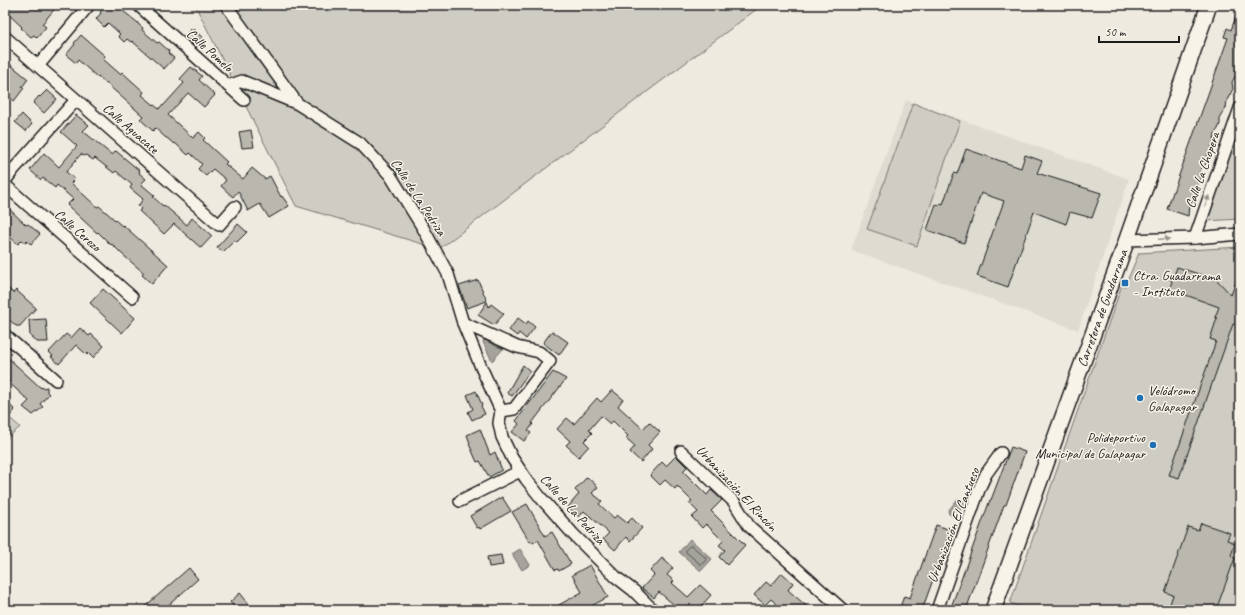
<svg xmlns="http://www.w3.org/2000/svg" width="1245" height="615" viewBox="0 0 1245 615" font-family="Caveat,sans-serif">
  <style>
    .built { fill: #dedbd1 }
    .green { fill: #cfccc3; stroke: #767470 }
    .water { fill: #a6a39d; stroke: #6f6d69 }
    .lines { fill: none; stroke-linecap: round; stroke-linejoin: round }
    .shore { stroke: #535250; stroke-width: 1 }
    .building { fill: #bab7af; stroke: #1c1c1c }
    .minor-casing { stroke: #1c1c1c; stroke-width: 14 }
    .secondary-casing { stroke: #1c1c1c; stroke-width: 18 }
    .minor { stroke: #f7f3e8; stroke-width: 11 }
    .secondary { stroke: #f7f3e8; stroke-width: 15 }
    .oneway { fill: #94928c }
    .poi-dot { fill: #1f6fb2; stroke: #f7f3e8; stroke-width: 1.5 }
    .labels { text-anchor: middle; stroke-width: 3; stroke-linejoin: round; paint-order: stroke }
    .street-label { font-size: 14px; fill: #1c1c1c; stroke: #f7f3e8 }
    .poi-label { font-size: 14px; fill: #1c1c1c; stroke: #f7f3e8; text-anchor: start }
  </style>
  <rect width="100%" height="100%" fill="#eeeae0"/>
  <filter id="ink" filterUnits="userSpaceOnUse"><feTurbulence type="fractalNoise" baseFrequency=".025" numOctaves="2"/><feDisplacementMap in="SourceGraphic" scale="8" xChannelSelector="R" yChannelSelector="G"/><feConvolveMatrix kernelMatrix="1 2 1 2 8 2 1 2 1" color-interpolation-filters="sRGB"/></filter>
  <g filter="url(#ink)">
    <polygon class="built" points="906,100 1129,179 1078,330 851,250"/>
    <g class="green">
      <polygon points="195,5 762,5 439,249 296,206"/>
      <polygon points="913,103 960,121 942,171 917,246 867,229"/>
      <polygon points="1233,144 1237,144 1240,198 1240,219 1206,221"/>
      <polygon points="1240,247 1240,610 1030,610 1010,603 1122,285 1125,286 1139,253"/>
      <polygon points="5,414 20,427 5,440"/>
    </g>
    <g class="water">
      <polygon points="484,340 503,349 492,361 483,342"/>
      <polygon points="960,499 964,500 966,505 964,507 959,510 959,516 956,518 949,514 948,511 956,501"/>
      <polygon points="690,539 712,559 701,571 679,552"/>
      <polygon points="520,549 530,565 522,570 512,554"/>
    </g>
    <g class="lines">
      <polygon class="shore" points="690,546 692,546 706,558 706,560 702,564 700,564 686,552 686,550"/>
    </g>
    <g class="building">
      <polygon points="9,5 58,5 42,24 46,27 37,38 34,35 31,37 21,28 22,27 5,11"/>
      <polygon points="107,5 119,5 123,9 122,10 138,23 138,24 143,28 142,30 157,43 159,42 169,51 168,53 174,58 164,69 132,41 131,42 127,39 124,42 118,36 120,34 108,23 104,27 96,19 101,13 100,12"/>
      <polygon points="1239,8 1240,8 1239,70 1232,82 1233,89 1227,100 1226,108 1220,117 1220,124 1218,129 1215,133 1214,142 1208,154 1206,164 1200,170 1201,178 1199,183 1194,189 1195,196 1193,201 1189,205 1188,216 1167,209 1228,38 1224,37 1227,28 1231,30"/>
      <polygon points="192,28 204,39 196,48 184,36"/>
      <polygon points="81,35 105,56 103,59 120,74 122,72 144,92 142,95 159,109 162,105 163,106 184,83 180,79 191,67 202,76 199,80 215,95 204,107 188,93 168,115 193,138 199,132 205,138 203,140 227,162 225,164 243,179 252,168 265,179 270,176 281,197 282,196 289,206 269,218 260,204 248,211 238,191 233,197 221,186 226,180 213,169 206,176 198,169 202,164 190,153 188,155 175,143 174,144 167,138 166,138 155,128 153,131 140,119 143,116 98,76 97,77 78,60 76,63 66,55 75,44 74,43"/>
      <polygon points="5,60 28,79 22,87 24,88 14,101 5,94"/>
      <polygon points="47,90 57,99 44,113 33,103 39,96 40,97"/>
      <polygon points="22,114 32,124 26,131 15,122"/>
      <polygon points="76,115 89,125 83,131 112,155 116,151 140,171 139,173 146,179 141,184 155,196 153,197 163,206 164,205 187,225 192,218 212,236 201,248 174,224 164,234 139,211 141,209 138,206 143,199 130,188 132,185 116,171 114,173 95,158 93,160 86,155 84,156 81,154 66,172 75,179 71,183 97,207 99,206 122,226 123,225 168,265 152,284 142,275 144,273 123,255 112,244 111,245 98,232 97,233 67,205 73,199 57,185 55,188 43,178 41,180 30,170 44,153 59,167 77,146 61,132"/>
      <polygon points="251,130 254,147 242,148 239,132"/>
      <polygon points="966,149 1021,168 1025,155 1028,156 1042,161 1037,173 1101,193 1092,218 1070,212 1066,224 1034,212 1008,287 977,276 1004,201 981,193 964,243 927,230 936,204 940,205 941,203 943,204 954,173 957,174"/>
      <polygon points="5,205 26,225 28,224 40,234 31,244 27,241 26,243 22,240 18,244 5,233"/>
      <polygon points="238,224 247,232 237,242 235,240 223,252 217,247"/>
      <polygon points="1177,267 1217,280 1231,295 1239,274 1240,274 1240,317 1237,325 1233,324 1179,478 1169,475 1216,341 1210,339 1217,318 1215,317 1219,307 1169,289 1172,282 1169,276 1175,273"/>
      <polygon points="478,280 487,301 467,308 459,286"/>
      <polygon points="5,285 13,293 16,290 36,308 20,326 16,326 5,316"/>
      <polygon points="103,289 135,318 122,333 90,303"/>
      <polygon points="487,302 489,307 491,304 504,314 494,325 478,315"/>
      <polygon points="518,318 526,324 528,321 535,327 526,339 519,333 517,336 509,330"/>
      <polygon points="46,319 48,342 37,342 30,336 29,320"/>
      <polygon points="80,328 89,336 91,334 104,346 93,358 88,353 87,355 76,345 59,364 51,357 53,356 49,352 66,334 71,338"/>
      <polygon points="552,331 568,342 559,355 543,343"/>
      <polygon points="5,355 41,388 41,387 43,388 47,387 47,392 49,394 40,404 43,407 33,415 23,407 29,401 5,379"/>
      <polygon points="523,365 530,371 512,396 507,393"/>
      <polygon points="553,372 566,379 532,423 533,424 528,431 531,433 524,441 512,432 519,424 516,421"/>
      <polygon points="612,390 623,399 618,406 643,429 649,422 660,432 648,445 652,449 641,462 630,452 635,446 626,438 628,436 613,421 610,424 601,416 589,430 592,433 584,441 589,446 579,457 566,445 570,441 557,429 567,418 574,424 597,398 601,402"/>
      <polygon points="476,391 482,405 481,406 485,414 472,420 468,412 473,409 467,395"/>
      <polygon points="5,401 15,410 5,422"/>
      <polygon points="480,429 490,455 495,452 502,470 489,477 480,461 477,462 469,444 470,443 467,435"/>
      <polygon points="1011,447 1025,452 1006,505 1004,505 966,610 950,610 990,500 991,500"/>
      <polygon points="676,456 687,467 683,471 707,495 711,490 722,500 711,511 745,545 727,565 719,557 725,550 719,545 723,541 706,524 702,528 692,517 698,512 689,503 692,501 677,486 675,489 665,480 660,485 650,475 662,462 666,466"/>
      <polygon points="587,477 598,487 592,493 602,501 599,504 614,518 617,515 627,523 632,518 642,528 630,541 626,537 615,550 603,539 609,533 584,511 579,517 568,507 579,494 575,490"/>
      <polygon points="502,497 511,511 480,529 479,527 477,528 470,516"/>
      <polygon points="527,504 545,536 552,532 571,564 559,571 558,569 555,570 538,540 533,543 532,541 530,542 512,512"/>
      <polygon points="1201,523 1230,533 1227,540 1235,543 1231,556 1235,558 1216,610 1177,610 1169,607 1173,595 1165,592 1188,527 1198,530"/>
      <polygon points="936,525 951,530 922,610 899,610 904,596 910,598"/>
      <polygon points="501,555 503,565 489,567 487,557"/>
      <polygon points="662,558 673,568 667,575 674,581 672,583 688,597 700,585 711,595 702,605 708,610 680,610 659,592 654,598 642,588 654,575 650,571"/>
      <polygon points="590,565 608,597 584,610 550,610 582,592 572,575"/>
      <polygon points="189,568 198,579 163,610 141,610"/>
      <polygon points="782,573 793,583 788,590 811,610 783,610 771,599 765,605 754,595 766,582 771,586"/>
      <polygon points="240,593 249,604 242,610 237,610 230,602"/>
    </g>
    <g class="lines">
      <defs>
        <g id="minor">
          <polyline points="138,5 244,100"/>
          <polyline points="226,5 297,103"/>
          <polyline points="5,37 219,225 235,207"/>
          <polyline points="38,66 89,5"/>
          <polyline points="228,86 242,81 298,104 360,143 390,175 423,228 448,274 463,323 481,367 501,411 499,423 502,437 512,458 526,479 541,498 573,534 616,577 634,591 653,610"/>
          <polyline points="5,181 14,169 76,100"/>
          <polyline points="5,185 132,297"/>
          <polyline points="1195,238 1240,108"/>
          <polyline points="1125,240 1195,238 1240,234"/>
          <polyline points="463,323 517,347 539,352 550,361 514,409 501,411"/>
          <polyline points="5,335 56,380"/>
          <polyline points="681,451 734,502 749,526 843,610"/>
          <polyline points="460,501 520,471"/>
          <polyline points="937,610 980,487 986,474 1001,453"/>
        </g>
        <polyline id="secondary" points="993,610 1119,262 1209,5"/>
      </defs>
      <use href="#minor" class="minor-casing"/>
      <use href="#secondary" class="secondary-casing"/>
      <use href="#minor" class="minor"/>
      <use href="#secondary" class="secondary"/>
    </g>
    <defs><path id="oneway-solid" d="M-6-.8H1V-3.2L6.5 0L1 3.2V.8H-6Z"/></defs>
    <g class="oneway">
      <use href="#oneway-solid" transform="translate(1207 201) rotate(-71)"/>
      <use href="#oneway-solid" transform="translate(1164 239) rotate(-3)"/>
    </g>
  </g>
  <g class="poi-dot">
    <rect x="1121" y="279" width="8" height="8" rx="2"/>
    <circle cx="1140" cy="398" r="4"/>
    <circle cx="1153" cy="445" r="4"/>
  </g>
  <g class="labels">
    <g class="street-label">
      <text transform="translate(210 50) rotate(42)" y="5">Calle Pomelo</text>
      <text transform="translate(131 128) rotate(41)" y="5">Calle Aguacate</text>
      <text transform="translate(1202 170) rotate(-71)" y="5">Calle La Chopera</text>
      <text transform="translate(419 197) rotate(57)" y="5">Calle de La Pedriza</text>
      <text transform="translate(78 230) rotate(41)" y="5">Calle Cerezo</text>
      <text transform="translate(1102 308) rotate(-70)" y="5">Carretera de Guadarrama</text>
      <text transform="translate(737 488) rotate(47)" y="5">Urbanización El Rincón</text>
      <text transform="translate(573 509) rotate(48)" y="5">Calle de La Pedriza</text>
      <text transform="translate(953 525) rotate(-69)" y="5">Urbanización El Cantueso</text>
    </g>
    <g class="poi-label">
      <text x="1133" y="280">Ctra. Guadarrama<tspan x="1133" dy="16">- Instituto</tspan></text>
      <text x="1148" y="395">Velódromo<tspan x="1148" dy="16">Galapagar</tspan></text>
      <text x="1145" y="442" text-anchor="end">Polideportivo<tspan x="1145" dy="16">Municipal de Galapagar</tspan></text>
    </g>
  </g>
  <rect width="1245" height="615" fill="none" stroke="#f7f3e8" stroke-width="20"/>
  <rect x="10" y="10" width="1225" height="595" fill="none" stroke="#1c1c1c" stroke-width="1.5" filter="url(#ink)"/>
  <path d="M1099 36v6h80v-6" fill="none" stroke="#1c1c1c" stroke-width="2"/>
  <text x="1105" y="36" font-size="12" fill="#1c1c1c" stroke="#f7f3e8" stroke-width="3" paint-order="stroke">50 m</text>
</svg>
